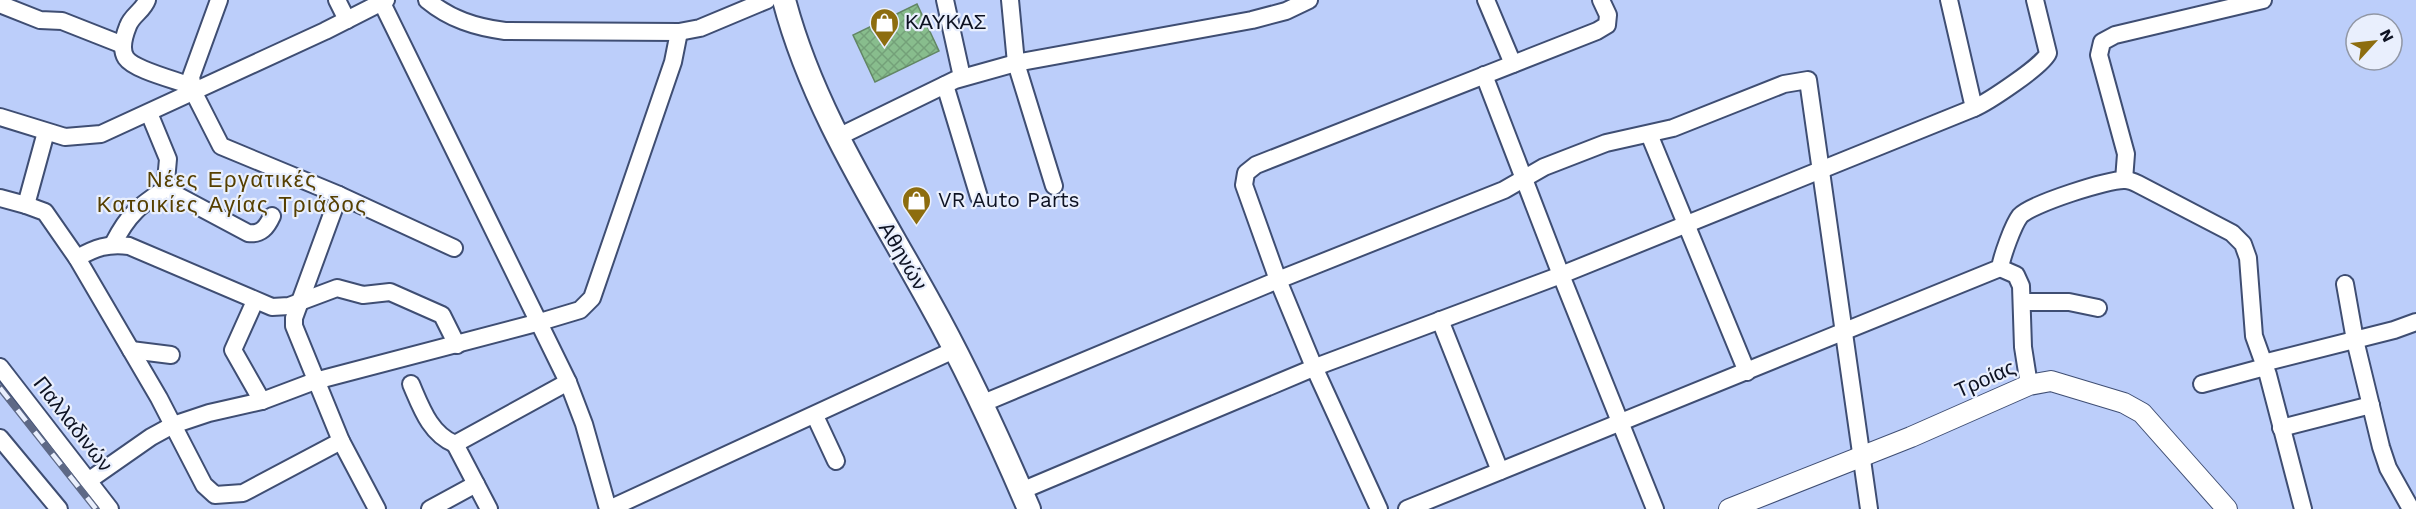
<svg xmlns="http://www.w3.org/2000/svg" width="2416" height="509" viewBox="0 0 2416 509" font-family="'Work Sans',sans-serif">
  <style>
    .building { fill: url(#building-cross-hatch); stroke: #628665; stroke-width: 1.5 }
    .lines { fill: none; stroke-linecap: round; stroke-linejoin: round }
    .minor-casing { stroke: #3f4e73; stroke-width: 20 }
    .tertiary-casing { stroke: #3f4e73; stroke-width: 22 }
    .secondary-casing { stroke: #3f4e73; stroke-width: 26 }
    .minor { stroke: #fff; stroke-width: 16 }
    .tertiary { stroke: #fff; stroke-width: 20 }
    .secondary { stroke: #fff; stroke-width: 22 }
    .rail-casing { stroke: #5e6986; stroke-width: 7 }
    .rail { stroke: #e9effd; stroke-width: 4.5; stroke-dasharray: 14; stroke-linecap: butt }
    .labels { text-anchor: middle; stroke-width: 4.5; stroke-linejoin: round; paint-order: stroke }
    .poi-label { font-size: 21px; fill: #0d1222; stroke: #e9effd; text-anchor: start }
    .street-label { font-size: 21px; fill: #0d1222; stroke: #e9effd }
    .neighbourhood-label { font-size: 22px; letter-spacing: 1.5px; fill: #553f00; stroke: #e9effd }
  </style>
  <defs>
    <pattern id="building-cross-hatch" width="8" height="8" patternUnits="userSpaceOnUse" patternTransform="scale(1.5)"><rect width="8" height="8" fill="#88bd8d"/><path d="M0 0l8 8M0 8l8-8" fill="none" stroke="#74a179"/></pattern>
  </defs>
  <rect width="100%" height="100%" fill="#bccefa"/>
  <polygon class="building" points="917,4 939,51 875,82 853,35"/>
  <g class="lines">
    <defs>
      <g id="minor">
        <path d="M147,0C143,11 132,15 128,26C124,36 120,49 126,58C134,70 176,80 191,86"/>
        <polyline points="219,0 191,77 194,93 221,146 339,195 454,248"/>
        <polyline points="337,0 347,20"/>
        <path d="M427,0C450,19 475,27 505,31L679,32L700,28L767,0"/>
        <polyline points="945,0 962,77"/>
        <polyline points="1010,0 1016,63 1054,186"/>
        <polyline points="1486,0 1513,64"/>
        <polyline points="382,3 568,382 584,424 608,509"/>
        <polyline points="2,5 40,20 62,21 123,45"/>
        <polyline points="1484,75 1561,275 1655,509"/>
        <polyline points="945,85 979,197"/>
        <path d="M1974,108C1988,102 2044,65 2048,53L2035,0"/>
        <path d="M149,113L168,159L166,181L173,193L248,233C261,235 267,227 272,216"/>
        <polyline points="0,117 65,137 101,134 325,31 386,0"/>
        <polyline points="1649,134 1747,372"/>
        <polyline points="838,137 955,80 1016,63 1252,20 1286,11 1309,0"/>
        <polyline points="2124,180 2126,154 2099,55 2102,42 2115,35 2263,0"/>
        <polyline points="339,195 294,318 294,326 341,441 377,509"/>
        <polyline points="0,198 26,205 46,132"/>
        <polyline points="26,205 45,212 77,258 159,398 204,485 215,495 243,493 341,441"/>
        <path d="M113,244C129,213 139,206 168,187"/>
        <path d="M77,258C95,248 108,243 129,246L272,307L289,306L337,288L363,295L390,292L442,315L457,345"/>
        <polyline points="2000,268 2016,275 2021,286 2023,347 2029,385"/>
        <polyline points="2345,284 2355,340 2381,447 2388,468 2411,509"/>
        <polyline points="255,301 233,350 262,401"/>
        <polyline points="2023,302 2069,302 2098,308"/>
        <polyline points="1440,320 1500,471"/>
        <polyline points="131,350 171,355"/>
        <polyline points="2263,363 2394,330 2416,322"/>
        <polyline points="0,367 110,509"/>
        <path d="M411,384C421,407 430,434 455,444"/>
        <polyline points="2202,384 2265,367"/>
        <polyline points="981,404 1278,280 1504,190 1544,167 1606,143 1673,128 1784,84 1808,80 1869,509"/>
        <polyline points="815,416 836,461"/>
        <polyline points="2281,428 2371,405"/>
        <polyline points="0,438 59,509"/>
        <polyline points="88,481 151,437 173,425 209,413 262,401 315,381 540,322 580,310 592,298 673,62 679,32"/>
        <polyline points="1021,491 1318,366 1561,275 1974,108 1949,0"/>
        <polyline points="430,509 476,484"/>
        <polyline points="489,509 455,444 568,382"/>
        <polyline points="609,509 954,350"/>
        <polyline points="1379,509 1314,367 1278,280 1244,185 1246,173 1256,165 1597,31 1607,25 1608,15 1601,0"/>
        <path d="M1407,509L2000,268C2002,256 2013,225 2020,216C2031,204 2109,179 2125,180C2129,180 2134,182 2138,184L2232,233L2243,244L2248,258L2254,336L2268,375L2303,509"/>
      </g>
      <polyline id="tertiary" points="1729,509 1911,437 2029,385 2051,381 2124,403 2142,413 2227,509"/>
      <path id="secondary" d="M784,0C813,110 876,205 930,303C967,369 999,439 1029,509"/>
    </defs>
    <use href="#minor" class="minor-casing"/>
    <use href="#tertiary" class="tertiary-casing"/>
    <use href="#secondary" class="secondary-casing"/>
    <use href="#minor" class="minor"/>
    <use href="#tertiary" class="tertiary"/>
    <use href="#secondary" class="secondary"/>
    <defs>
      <polyline id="rail" points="0,388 96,509"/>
    </defs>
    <use href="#rail" class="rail-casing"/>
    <use href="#rail" class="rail"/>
  </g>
  <defs>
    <symbol id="shop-pin" viewBox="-11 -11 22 30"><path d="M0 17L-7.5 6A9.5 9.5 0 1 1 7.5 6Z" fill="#8d6d0f" stroke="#e9effd"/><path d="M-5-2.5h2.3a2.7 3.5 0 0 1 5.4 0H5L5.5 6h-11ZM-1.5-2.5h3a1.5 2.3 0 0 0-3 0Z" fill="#fff"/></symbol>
  </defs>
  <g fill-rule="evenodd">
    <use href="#shop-pin" x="868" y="6" width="33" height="45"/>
    <use href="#shop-pin" x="900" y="184" width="33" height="45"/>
  </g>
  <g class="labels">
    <g class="poi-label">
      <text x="905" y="29">ΚΑΥΚΑΣ</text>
      <text x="938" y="207">VR Auto Parts</text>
    </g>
    <g class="street-label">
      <text transform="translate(903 256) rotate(60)" y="7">Αθηνών</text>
      <text transform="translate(1985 379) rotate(-24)" y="7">Τροίας</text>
      <text transform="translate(73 424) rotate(52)" y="7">Παλλαδινών</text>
    </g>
    <g class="neighbourhood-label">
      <text x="232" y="187">Νέες Εργατικές<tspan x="232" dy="25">Κατοικίες Αγίας Τριάδος</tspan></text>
    </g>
  </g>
  <g transform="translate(2374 42) rotate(63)"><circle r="28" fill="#e9effd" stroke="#9197a5" stroke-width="1.5"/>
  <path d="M0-4.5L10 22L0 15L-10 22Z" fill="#8d6d0f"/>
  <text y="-9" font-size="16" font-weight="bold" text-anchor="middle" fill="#0d1222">N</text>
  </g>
</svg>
